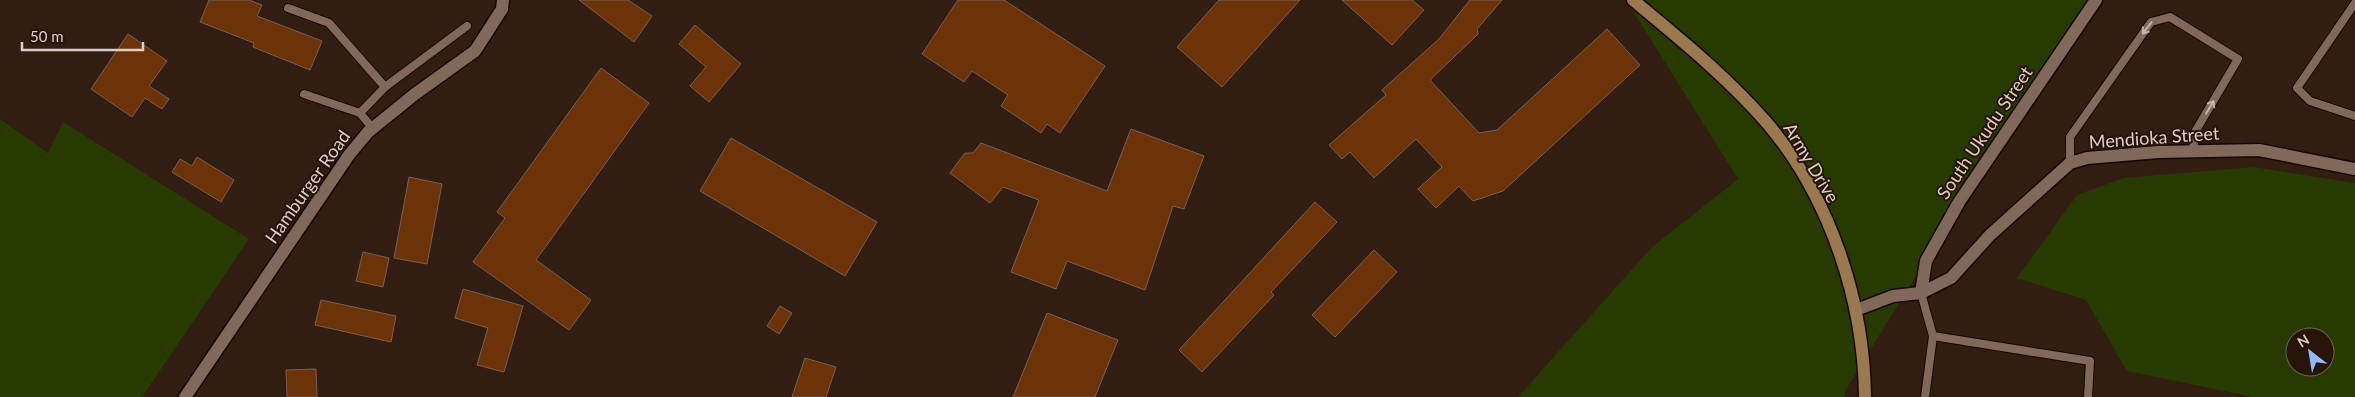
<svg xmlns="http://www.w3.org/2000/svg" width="2355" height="397" viewBox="0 0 2355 397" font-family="Lato,sans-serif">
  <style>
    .green { fill: #273b00; fill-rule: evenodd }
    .building { fill: #6c3208; stroke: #786054 }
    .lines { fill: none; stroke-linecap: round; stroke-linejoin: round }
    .service-casing { stroke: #180701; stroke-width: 10 }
    .minor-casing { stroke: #180701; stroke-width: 15 }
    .tertiary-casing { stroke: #180701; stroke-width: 15 }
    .secondary-casing { stroke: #180701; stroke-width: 15 }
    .service { stroke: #80685b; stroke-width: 8 }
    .minor { stroke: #80685b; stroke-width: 12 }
    .tertiary { stroke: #80685b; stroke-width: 12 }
    .secondary { stroke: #9a7950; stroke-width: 12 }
    .oneway { stroke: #c6b5ad }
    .labels { text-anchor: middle; stroke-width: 4; stroke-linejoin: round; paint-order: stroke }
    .street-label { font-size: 18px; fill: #ddcfc8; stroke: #271409 }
  </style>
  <rect width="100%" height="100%" fill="#311d12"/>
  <g class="green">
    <polygon points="1626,0 2098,0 1996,146 1845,391 1845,397 1518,397 1651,248 1738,179"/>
    <polygon points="0,119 48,153 63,122 249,239 142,397 0,397"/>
    <path d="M2253,167L2355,183V397H2253L2127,371L2086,300L2017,278L2077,195L2123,178ZM2295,337H2325V367H2295Z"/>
  </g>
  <g class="building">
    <polygon points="209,0 249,0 262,5 257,16 322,41 310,70 253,47 254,43 200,22"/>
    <polygon points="579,0 628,0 652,16 634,42"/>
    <polygon points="958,0 1004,0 1105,66 1060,133 1047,124 1041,133 1001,106 1008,95 972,71 964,82 922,54"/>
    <polygon points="1219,0 1300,0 1222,87 1177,47"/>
    <polygon points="1342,0 1412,0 1424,10 1392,45"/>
    <polygon points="1470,0 1502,0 1477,29 1478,34 1430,80 1479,133 1497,130 1607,29 1640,65 1503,191 1473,201 1459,186 1436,208 1418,189 1442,167 1416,139 1374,178 1350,152 1342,159 1329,145 1386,95 1382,90 1439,39"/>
    <polygon points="695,25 741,64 709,102 690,86 706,67 679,44"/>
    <polygon points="128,34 167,61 149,86 169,99 162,109 145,98 132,117 91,89"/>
    <polygon points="601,68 649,103 536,260 591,300 569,330 473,262 505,218 497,212"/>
    <polygon points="1131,129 1204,156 1184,209 1173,206 1145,290 1067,261 1056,289 1011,272 1039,200 1003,187 990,203 950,173 965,153 973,153 981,143 1107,191"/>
    <polygon points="731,138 877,222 845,276 700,191"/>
    <polygon points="197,157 234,180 221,202 172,172 180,159 192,166"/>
    <polygon points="409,177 442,184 427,264 394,258"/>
    <polygon points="1315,202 1337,222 1271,292 1274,295 1202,372 1179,350"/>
    <polygon points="1374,250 1397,272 1335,337 1312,315"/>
    <polygon points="363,252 389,258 383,287 356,281"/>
    <polygon points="463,289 523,306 504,372 477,365 488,328 455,318"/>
    <polygon points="321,300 396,316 391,342 315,325"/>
    <polygon points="780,306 792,313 779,334 767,326"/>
    <polygon points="1047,313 1118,340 1095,397 1013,397"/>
    <polygon points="805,358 836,367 826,397 792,397"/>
    <polygon points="316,369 317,397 287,397 286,370"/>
  </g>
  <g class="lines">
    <defs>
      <g id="service">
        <polyline points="2355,3 2297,88 2310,101 2355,116"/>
        <polyline points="288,8 329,23 385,87 467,26"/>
        <polyline points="304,94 360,113 385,87"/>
        <polyline points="360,113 373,129"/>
        <polyline points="2070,163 2070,137 2151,22 2170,17 2238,59 2195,132 2193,151"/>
        <polyline points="1921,293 1933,336 1925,397"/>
        <polyline points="1933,336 2090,361 2088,397"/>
      </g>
      <g id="minor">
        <polyline points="1921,293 1926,261 1959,202 2096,0"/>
        <polyline points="1856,310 1893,296 1921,293 1951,278 1990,235 2070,163 2087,158 2158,152 2259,150 2355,169"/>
      </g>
      <polyline id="tertiary" points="185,397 349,155 368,132 415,94 475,51 502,9 503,0"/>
      <path id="secondary" d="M1633,0C1680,39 1727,77 1767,123C1830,197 1864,301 1865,397"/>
    </defs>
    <use href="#service" class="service-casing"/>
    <use href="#minor" class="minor-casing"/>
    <use href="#tertiary" class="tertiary-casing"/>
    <use href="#secondary" class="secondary-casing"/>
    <use href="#service" class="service"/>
    <use href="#minor" class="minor"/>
    <use href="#tertiary" class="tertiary"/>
    <use href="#secondary" class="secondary"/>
  </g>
  <defs><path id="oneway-shaft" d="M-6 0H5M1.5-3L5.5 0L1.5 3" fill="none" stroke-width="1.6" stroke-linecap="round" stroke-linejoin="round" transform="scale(1.25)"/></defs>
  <g class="oneway">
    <use href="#oneway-shaft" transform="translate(2147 28) rotate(128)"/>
    <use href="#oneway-shaft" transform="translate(2210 107) rotate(-59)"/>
  </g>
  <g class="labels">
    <g class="street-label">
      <text transform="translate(1985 133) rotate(-56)" y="6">South Ukudu Street</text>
      <text transform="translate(2154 138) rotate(-4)" y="6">Mendioka Street</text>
      <text transform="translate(1811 163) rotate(59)" y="6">Army Drive</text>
      <text transform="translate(308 187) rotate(-55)" y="6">Hamburger Road</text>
    </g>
  </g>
  <g transform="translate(2310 352) rotate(329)"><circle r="24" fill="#271409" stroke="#705f55"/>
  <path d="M0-4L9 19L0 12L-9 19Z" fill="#94b7fd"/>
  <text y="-8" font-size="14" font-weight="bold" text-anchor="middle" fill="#ddcfc8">N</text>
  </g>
  <path d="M22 42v8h121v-8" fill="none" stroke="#ddcfc8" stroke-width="2.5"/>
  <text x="30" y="42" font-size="15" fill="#ddcfc8" stroke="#271409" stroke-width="4" paint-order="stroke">50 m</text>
</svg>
